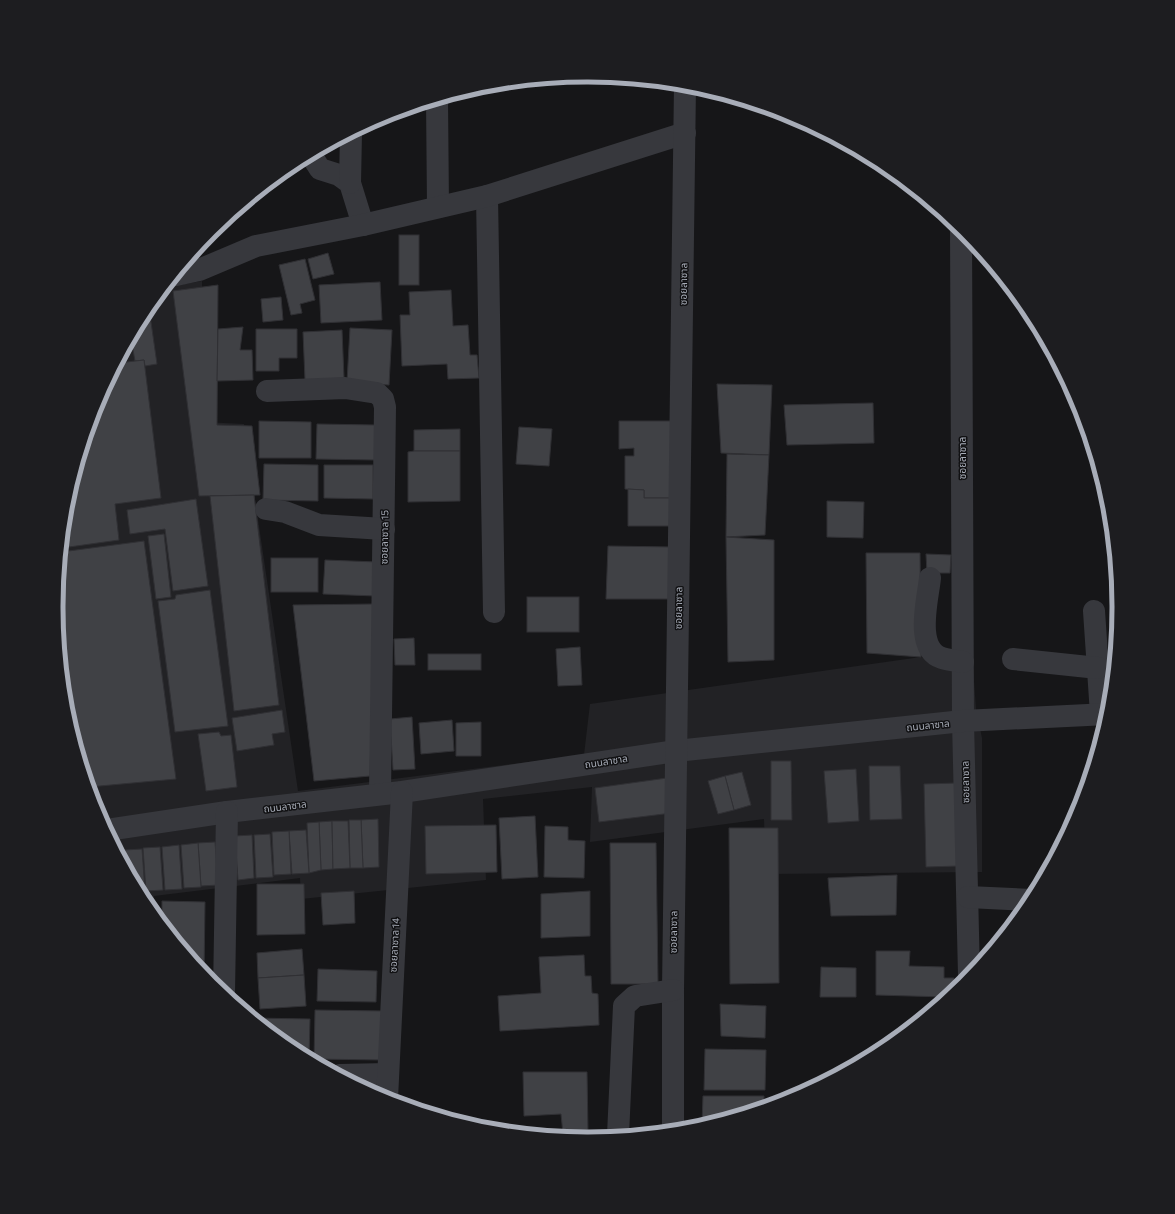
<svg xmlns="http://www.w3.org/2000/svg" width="1175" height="1214" viewBox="0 0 1175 1214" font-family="Commissioner,'Noto Sans Thai',sans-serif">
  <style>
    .built { fill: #222225 }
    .building { fill: #404145; stroke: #303034 }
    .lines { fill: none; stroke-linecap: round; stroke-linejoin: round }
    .minor { stroke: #37383d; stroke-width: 22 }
    .labels { text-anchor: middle; stroke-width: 3; stroke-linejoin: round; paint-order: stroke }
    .street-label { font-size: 10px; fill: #a8adb8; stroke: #111113 }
    .rim { fill: none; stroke: #a8adb8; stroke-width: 5 }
  </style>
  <rect width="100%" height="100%" fill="#161618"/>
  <polygon class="built" points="202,281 204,422 244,424 298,791 584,755 590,704 921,657 973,667 976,709 982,738 982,872 766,874 764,819 590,842 592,787 483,799 486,880 301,899 300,878 154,896 153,911 145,902 96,810 66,710 56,607 66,503 97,403 146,312 166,287"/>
  <g class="building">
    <rect x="399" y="235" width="20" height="50"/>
    <polygon points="328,253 334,274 313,279 308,259"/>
    <polygon points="305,259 315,300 300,304 302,313 291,315 279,265"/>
    <polygon points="380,282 382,320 321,323 319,285"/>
    <polygon points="218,285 217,425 252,426 260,495 199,496 173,291"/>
    <polygon points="451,290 453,326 468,325 470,355 477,355 479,378 448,379 447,364 402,366 400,315 410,315 409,292"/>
    <polygon points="281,297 283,320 263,322 261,299"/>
    <polygon points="149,308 157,364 145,366 144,360 135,361 131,339"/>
    <polygon points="243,327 240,350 252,350 253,380 217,381 218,329"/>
    <polygon points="350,328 392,330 389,385 347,382"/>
    <polygon points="256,329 297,329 297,358 279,358 279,371 256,371"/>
    <polygon points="342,330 344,378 305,380 303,332"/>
    <polygon points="144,360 161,498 115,504 119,540 62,548 66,503 97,403 118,363"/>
    <polygon points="717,384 772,385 769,455 721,453"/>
    <polygon points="873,403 874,443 787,445 784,405"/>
    <polygon points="259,421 311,422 311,458 259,458"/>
    <polygon points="619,421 676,421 675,498 644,498 644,490 625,489 625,456 634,456 634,448 619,449"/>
    <polygon points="317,424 375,425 375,460 316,459"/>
    <polygon points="519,427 552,429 549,466 516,464"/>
    <polygon points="460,429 460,451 414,451 414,430"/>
    <polygon points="414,451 460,451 460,501 408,502 408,452"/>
    <polygon points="727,454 769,455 765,535 726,537"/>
    <polygon points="264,464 318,465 318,501 263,500"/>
    <polygon points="324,465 373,465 373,499 324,498"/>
    <polygon points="628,489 644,490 644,498 675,498 676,526 628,526"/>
    <polygon points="254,495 279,705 234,711 210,496"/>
    <polygon points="196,499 208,586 173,591 165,529 130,534 127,510"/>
    <polygon points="827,501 864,502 863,538 827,537"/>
    <polygon points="164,534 171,597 156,599 148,536"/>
    <polygon points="726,537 774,540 774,660 728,662"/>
    <polygon points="144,541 176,779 89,787 66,710 56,607 61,552"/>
    <polygon points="608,546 672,547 669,599 606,599"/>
    <polygon points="866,553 920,553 921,657 867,653"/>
    <polygon points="926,554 951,555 950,573 927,573"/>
    <rect x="271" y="558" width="47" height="34"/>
    <polygon points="325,560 377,562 376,596 323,594"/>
    <polygon points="210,590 228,726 175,732 158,601 175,599 176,595"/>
    <rect x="527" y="597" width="52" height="35"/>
    <polygon points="374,604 370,776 314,781 293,605"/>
    <polygon points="414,638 415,665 395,665 394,639"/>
    <polygon points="580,647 582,685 558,686 556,649"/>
    <rect x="428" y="654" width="53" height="16"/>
    <polygon points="282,710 285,732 272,734 274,745 237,751 232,718"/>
    <polygon points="412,717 415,769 393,770 390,719"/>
    <polygon points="452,720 454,751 421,754 419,723"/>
    <polygon points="481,722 481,756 456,756 456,723"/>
    <polygon points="219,732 221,736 231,735 237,787 206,791 198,734"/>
    <polygon points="771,761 791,761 792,820 771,820"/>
    <polygon points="869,766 900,766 902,819 870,820"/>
    <polygon points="856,769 859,821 828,823 824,771"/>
    <polygon points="742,772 751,805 734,810 725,776"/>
    <polygon points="725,776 734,810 718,814 708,781"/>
    <polygon points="667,778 672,813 599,822 595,788"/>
    <polygon points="957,783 959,866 926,867 924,784"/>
    <polygon points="535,816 538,877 502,879 499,818"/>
    <polygon points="378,819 379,867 363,868 361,820"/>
    <polygon points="349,820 361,820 363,868 350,868"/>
    <polygon points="332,821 333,869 321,870 319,822"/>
    <polygon points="332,821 348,821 350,868 333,869"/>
    <polygon points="319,822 321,870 309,873 307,823"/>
    <polygon points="496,825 497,872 426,874 425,826"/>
    <polygon points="545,826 568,827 568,840 585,841 584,878 544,877"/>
    <polygon points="729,828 778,828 779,983 730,984"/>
    <polygon points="306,830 309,873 292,874 289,831"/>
    <polygon points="289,831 291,874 274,875 272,832"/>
    <polygon points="270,834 273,877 256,878 254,835"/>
    <polygon points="252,835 254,878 238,880 235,836"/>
    <polygon points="215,842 218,885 201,886 198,843"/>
    <polygon points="198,843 201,887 184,888 181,845"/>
    <polygon points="610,843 656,843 658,984 611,984"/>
    <polygon points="179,845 182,889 165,890 162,847"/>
    <polygon points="160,847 163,890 146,891 143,848"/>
    <polygon points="142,849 145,892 140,893 126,866 125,850"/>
    <polygon points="118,851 125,851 126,865"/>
    <polygon points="897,875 896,915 831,916 828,878"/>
    <polygon points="257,884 304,884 305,934 257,935"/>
    <polygon points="354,891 355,923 323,925 321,893"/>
    <polygon points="590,891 590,936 541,938 541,894"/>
    <polygon points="162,901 205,902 204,974 162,922"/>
    <polygon points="302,949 304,975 258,978 257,953"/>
    <polygon points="876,951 910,951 909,966 944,967 944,978 954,978 954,990 946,997 876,995"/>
    <polygon points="584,955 585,976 591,976 592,993 598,994 599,1025 500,1031 498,996 541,993 539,957"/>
    <polygon points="821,967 856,968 856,997 820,997"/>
    <polygon points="318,969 377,971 376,1002 317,1001"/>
    <polygon points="304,975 306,1006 260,1009 258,978"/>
    <polygon points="720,1004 766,1006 765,1038 721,1036"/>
    <polygon points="315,1010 384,1011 383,1060 314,1059"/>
    <polygon points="254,1018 310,1019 309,1058 292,1049"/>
    <polygon points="705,1049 766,1050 765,1090 704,1090"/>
    <polygon points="523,1072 587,1072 588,1133 563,1134 561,1114 524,1116"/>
    <polygon points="703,1096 764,1096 764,1106 702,1125"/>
  </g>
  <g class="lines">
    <g class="minor">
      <polyline points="437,100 438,207"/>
      <polyline points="311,155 320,169 339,175 350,183 363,225"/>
      <polyline points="350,183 351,133"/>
      <polyline points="487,196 494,612"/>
      <polyline points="961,229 963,721 969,975"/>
      <polyline points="176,275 199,270 256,246 363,225 487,196 685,133"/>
      <polyline points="267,391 345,388 377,393 383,399 385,407 380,794"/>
      <polyline points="266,509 285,512 319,525 384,529"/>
      <path d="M930,578C928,599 914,649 942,658C948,660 956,661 963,662"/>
      <polyline points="1094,611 1101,714"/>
      <polyline points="1013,659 1098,668"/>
      <polyline points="107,830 227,812 402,792 676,751 963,721 1108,714"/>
      <polyline points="968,897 1031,900"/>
      <polyline points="224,993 227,812"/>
      <polyline points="340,1075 388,1074"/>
      <polyline points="387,1099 402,792"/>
      <polyline points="673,1130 673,990 685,85"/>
      <polyline points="618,1135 624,1006 635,996 673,990"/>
    </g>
  </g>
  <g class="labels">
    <g class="street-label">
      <text transform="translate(683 284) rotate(-89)" y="4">ซอยลาซาล</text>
      <text transform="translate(962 458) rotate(-90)" y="4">ซอยลาซาล</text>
      <text transform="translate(384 537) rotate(-89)" y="4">ซอยลาซาล 15</text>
      <text transform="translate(678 608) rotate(-89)" y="4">ซอยลาซาล</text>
      <text transform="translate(928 725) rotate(-6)" y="4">ถนนลาซาล</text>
      <text transform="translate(606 761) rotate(-9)" y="4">ถนนลาซาล</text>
      <text transform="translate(965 782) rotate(-91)" y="4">ซอยลาซาล</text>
      <text transform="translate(285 806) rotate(-7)" y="4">ถนนลาซาล</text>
      <text transform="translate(673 932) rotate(-89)" y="4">ซอยลาซาล</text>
      <text transform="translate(394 945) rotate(-87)" y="4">ซอยลาซาล 14</text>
    </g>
  </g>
  <path d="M0 0H1175V1214H0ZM587 82H588A524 524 0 0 1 1112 606V608A524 524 0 0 1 588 1132H587A524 524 0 0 1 63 608V606A524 524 0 0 1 587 82Z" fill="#1d1d20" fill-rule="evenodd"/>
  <path class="rim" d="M587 82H588A524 524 0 0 1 1112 606V608A524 524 0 0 1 588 1132H587A524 524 0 0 1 63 608V606A524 524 0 0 1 587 82Z"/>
</svg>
